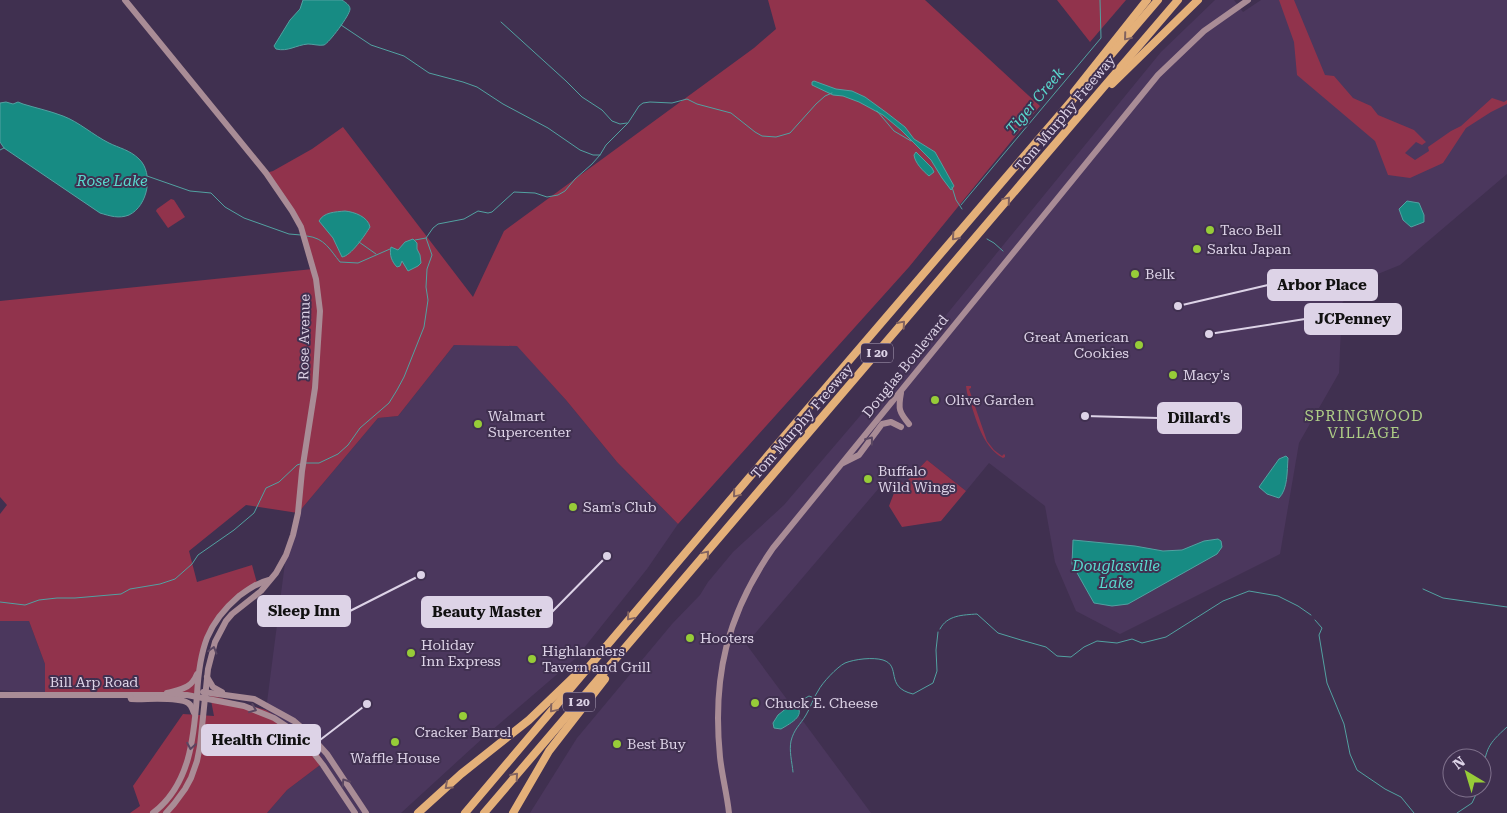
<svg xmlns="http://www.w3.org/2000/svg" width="1507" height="813" viewBox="0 0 1507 813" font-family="'Roboto Serif',serif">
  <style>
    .built { fill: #4b375d }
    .green { fill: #91334c }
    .water { fill: #178b83; stroke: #52a1a1 }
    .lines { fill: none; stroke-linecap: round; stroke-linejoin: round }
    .stream { stroke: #52a1a1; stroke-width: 1 }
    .secondary { stroke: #a98c96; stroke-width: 6 }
    .highway { stroke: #e4b079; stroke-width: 8 }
    .oneway { stroke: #826360 }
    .oneway2 { stroke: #5a4762 }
    .poi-dot { fill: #97cc38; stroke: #403050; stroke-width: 2 }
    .labels { text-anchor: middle; stroke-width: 4; stroke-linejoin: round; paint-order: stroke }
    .shield { fill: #403050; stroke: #aea2ba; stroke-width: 1 }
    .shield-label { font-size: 12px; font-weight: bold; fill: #ddd3e7 }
    .street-label { font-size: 14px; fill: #ddd3e7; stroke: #403050 }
    .poi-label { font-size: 14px; fill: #ddd3e7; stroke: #403050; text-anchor: start }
    .water-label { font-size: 15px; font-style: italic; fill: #59d9ce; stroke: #403050 }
    .neighbourhood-label { font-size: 15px; letter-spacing: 1px; fill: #aecd86; stroke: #403050 }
    .leader { fill: none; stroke: #ddd3e7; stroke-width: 2 }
    .callout-dot { fill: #ddd3e7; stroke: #403050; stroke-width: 2 }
    .callout { fill: #ddd3e7; stroke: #ddd3e7; stroke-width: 2 }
    .callout-label { font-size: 15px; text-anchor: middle; font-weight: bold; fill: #111 }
  </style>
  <rect width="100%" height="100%" fill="#403050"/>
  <g class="built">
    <polygon points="1215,0 1234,0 1243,12 1261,0 1507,0 1507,174 1400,265 1363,280 1342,303 1339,373 1299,443 1280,554 1120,634 1076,611 1055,562 1045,506 989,463 966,491 927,460 904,484 891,474 746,644 871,813 530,813 577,738 672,624 700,595 708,582 733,552 784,505 947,314 1161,52"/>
    <polygon points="454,345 517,345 566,400 617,462 678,524 647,569 576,658 484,737 401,813 267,813 287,790 324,762 309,739 266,710 286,555 298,513 378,418 398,416"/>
    <polygon points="0,621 29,621 45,664 45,694 0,690"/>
  </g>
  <g class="green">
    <polygon points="768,0 925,0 1040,106 909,267 678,524 617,462 566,400 517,346 454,345 398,416 378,418 298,513 246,505 189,551 197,582 252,565 257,583 232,602 207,638 197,692 187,695 45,694 45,664 29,621 0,621 0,514 7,505 0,497 0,301 313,269 301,227 266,173 273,171 312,149 343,127 473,297 504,231 754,48 776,29"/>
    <polygon points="1057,0 1126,0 1090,42"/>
    <polygon points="1279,0 1294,0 1325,75 1334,76 1353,98 1371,106 1378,115 1414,130 1426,142 1422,145 1416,142 1405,153 1415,160 1429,151 1428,147 1451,131 1461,126 1492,98 1504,102 1507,100 1507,104 1491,112 1466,128 1443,163 1410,178 1388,175 1375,141 1297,75 1294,42"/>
    <polygon points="171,199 174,200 185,217 168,228 156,211 157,209"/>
    <path d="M966,386H971V388L969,389L987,441L994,450L1002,456L1004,454L1005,455V457L1003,458C980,445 976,416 967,393Z"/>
    <polygon points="927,460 966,491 941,521 902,527 889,506 899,480 904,484"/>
    <polygon points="210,695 266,710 309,739 324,762 287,790 267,813 130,813 140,806 133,786 183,714 214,716"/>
  </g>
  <g class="water">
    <path d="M303,0H342C345,2 350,5 350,9C350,15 329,43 324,45C319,46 313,44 308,44C296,45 288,52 276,49L274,46L290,20L300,9Z"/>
    <polygon points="814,81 836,89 852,91 865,97 887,113 905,127 914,139 935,152 954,186 951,190 942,178 931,160 901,130 883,115 859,102 843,96 833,95 812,85 812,82"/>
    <path d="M6,102L13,104L18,102L23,104C36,108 50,111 63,116C79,122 93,135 109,143C119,148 130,150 139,159C154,173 148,206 129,215C119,219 110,216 100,213L4,148L0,142V103Z"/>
    <path d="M916,152L932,168L934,172L929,176C923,171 915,163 914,155Z"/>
    <polygon points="1407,201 1419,203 1424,215 1424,222 1411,227 1403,220 1399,209"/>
    <path d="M345,211C355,212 368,217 370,227C365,235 351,256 342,257L333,238L319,221C324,212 335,212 345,211Z"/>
    <path d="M413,239L417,243V249L420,255L421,263L418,266L408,271L402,261L400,266L397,267C392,262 389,255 391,247L398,250L405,242Z"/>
    <path d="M1286,456L1288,458C1287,471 1288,489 1279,498L1267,494L1259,487L1279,459Z"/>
    <polygon points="1218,539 1221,541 1222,547 1217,554 1128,604 1112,606 1094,603 1072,564 1073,540 1135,546 1163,551 1182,550 1204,541"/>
    <path d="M793,703C809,714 791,723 781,729L774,728L773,723L778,715Z"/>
  </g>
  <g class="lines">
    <g class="stream">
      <polyline points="501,22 566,81 582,97 602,110 612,121 620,124 627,123"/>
      <polyline points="341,25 371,45 404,56 429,73 463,82 477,87 503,104 548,128 580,150 593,155 600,155"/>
      <polyline points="877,111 894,131 911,141"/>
      <polyline points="0,150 4,148"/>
      <polyline points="147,176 190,191 211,193 225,207 244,218 289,234 301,235"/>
      <polyline points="952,187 956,200 962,209"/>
      <polyline points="961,205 1101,38 1100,0"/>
      <path d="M307,236C325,238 330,250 340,262L358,263L390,249"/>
      <polyline points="987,239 994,243 1003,251"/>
      <polyline points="415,240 426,238"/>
      <polyline points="359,242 376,254"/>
      <polyline points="306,463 319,463 338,454 348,445 360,428 389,403 397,390 404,377 424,327 428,300 426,287 427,269 432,255 426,238 433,228 438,224 464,219 478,211 488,213 492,212 514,192 535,193 547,197 558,195 565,191 575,179 592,164 600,155 606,145 628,123 639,106 643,103 650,102 672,103 687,99 697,104 731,113 755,132 762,136 776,137 790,133 816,104 825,96 832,93"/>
      <polyline points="1423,589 1443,598 1507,607"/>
      <polyline points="0,602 25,605 39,600 57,598 75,598 121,594 130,589 160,584 175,579 192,564 198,555 234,530 254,513 266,488 279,482 297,465 300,464"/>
      <polyline points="1315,620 1322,628 1319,635 1327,683 1344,724 1350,754 1357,770 1385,789 1401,797 1414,813"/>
      <path d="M940,629C947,615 963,615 977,614L998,633L1021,640L1046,647L1057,656L1071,657L1084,647L1097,641L1117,643L1132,639L1142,643L1166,637L1223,601L1249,591L1278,596L1298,606L1311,615"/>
      <polyline points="795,704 809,696 814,698"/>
      <path d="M793,772C792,762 789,751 791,741C794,729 800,725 806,715C811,707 813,698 818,691C822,683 837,667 845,663C855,659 873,657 883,660C902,666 884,687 913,694L933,683L937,671L936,650L938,632"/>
      <path d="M1482,773C1487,748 1487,745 1507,727"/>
      <polyline points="1457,813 1472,803 1479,788"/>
    </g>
    <g class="secondary">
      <polyline points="125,0 266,173 292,211 301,227 316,279 320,311 315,388 302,471 298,513 293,535 286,555 276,573 261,591 232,614 226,621 215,642 208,669 200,746 197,761 191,778 185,789 174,804 166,813"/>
      <path d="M901,393C898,409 899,412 909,424"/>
      <polyline points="843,463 859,455 882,424 891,422 901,427"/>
      <polyline points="207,677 213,687 222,692"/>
      <polyline points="203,692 254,699 294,721 307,732 327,754 366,813"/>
      <path d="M167,693C181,689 191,689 197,674"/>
      <polyline points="0,695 187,695 244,706 274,718 292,730 305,742 323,765 355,813"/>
      <path d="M130,696L131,699C145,700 177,696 188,703C192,705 192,709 194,713"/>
      <path d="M153,813C190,785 194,737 197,695C198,676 200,656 207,638C214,621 225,608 239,596C249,589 257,583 269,580"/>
      <path d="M729,813C727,794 722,776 720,757C712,677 727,614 773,548L1158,75L1204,31L1248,0"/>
    </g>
    <g class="highway">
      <polyline points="1112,84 1198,0"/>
      <polyline points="1074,92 1147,0"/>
      <polyline points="418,813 461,774 529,720 579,672"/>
      <polyline points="465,813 787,433 1158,0"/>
      <polyline points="484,813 1178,0"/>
      <polyline points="513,813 549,751 605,679"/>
    </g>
  </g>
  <defs><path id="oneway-chevron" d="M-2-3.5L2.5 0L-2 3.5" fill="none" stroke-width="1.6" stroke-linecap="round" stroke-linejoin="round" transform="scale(1.25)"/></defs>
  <g class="oneway">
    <use href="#oneway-chevron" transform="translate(1127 37) rotate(130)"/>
    <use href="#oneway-chevron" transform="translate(1007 200) rotate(-50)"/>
    <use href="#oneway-chevron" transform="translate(955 237) rotate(131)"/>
    <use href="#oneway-chevron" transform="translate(902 324) rotate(-49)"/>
    <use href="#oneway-chevron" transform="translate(736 494) rotate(130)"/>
    <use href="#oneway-chevron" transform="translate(706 554) rotate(-50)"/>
    <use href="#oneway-chevron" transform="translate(630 617) rotate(130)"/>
    <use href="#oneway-chevron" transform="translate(553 709) rotate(130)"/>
    <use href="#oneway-chevron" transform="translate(515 776) rotate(-49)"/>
    <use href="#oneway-chevron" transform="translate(448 786) rotate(138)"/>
  </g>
  <g class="oneway2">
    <use href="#oneway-chevron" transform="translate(870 440) rotate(-52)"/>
    <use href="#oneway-chevron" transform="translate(213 650) rotate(-74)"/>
    <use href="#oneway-chevron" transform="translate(253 709) rotate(22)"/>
    <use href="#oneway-chevron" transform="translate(191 746) rotate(100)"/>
    <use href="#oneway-chevron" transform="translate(345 782) rotate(-123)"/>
  </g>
  <g class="poi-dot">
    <circle cx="1210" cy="230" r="5"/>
    <circle cx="1197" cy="249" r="5"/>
    <circle cx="1135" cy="274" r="5"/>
    <circle cx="1139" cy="345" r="5"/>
    <circle cx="1173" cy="375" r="5"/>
    <circle cx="935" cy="400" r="5"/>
    <circle cx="478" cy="424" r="5"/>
    <circle cx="868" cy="479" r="5"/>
    <circle cx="573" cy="507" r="5"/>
    <circle cx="690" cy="638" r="5"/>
    <circle cx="411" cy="653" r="5"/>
    <circle cx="532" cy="659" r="5"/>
    <circle cx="755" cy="703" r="5"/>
    <circle cx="463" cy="716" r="5"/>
    <circle cx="395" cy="742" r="5"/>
    <circle cx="617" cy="744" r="5"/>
  </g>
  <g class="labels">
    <g class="shield">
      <rect x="861" y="343.5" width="32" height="19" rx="4"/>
      <rect x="563" y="692.5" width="32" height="19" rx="4"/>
    </g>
    <g class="shield-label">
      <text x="877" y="357">I 20</text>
      <text x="579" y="706">I 20</text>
    </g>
    <g class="street-label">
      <text transform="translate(1065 113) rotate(-50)" y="5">Tom Murphy Freeway</text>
      <text transform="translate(304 337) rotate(-89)" y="5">Rose Avenue</text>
      <text transform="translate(905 366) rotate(-51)" y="5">Douglas Boulevard</text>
      <text transform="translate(802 421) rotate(-49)" y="5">Tom Murphy Freeway</text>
      <text x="94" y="687">Bill Arp Road</text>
    </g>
    <g class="poi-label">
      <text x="1220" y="235">Taco Bell</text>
      <text x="1207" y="254">Sarku Japan</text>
      <text x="1145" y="279">Belk</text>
      <text x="1129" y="342" text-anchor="end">Great American<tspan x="1129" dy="16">Cookies</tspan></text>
      <text x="1183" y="380">Macy's</text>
      <text x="945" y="405">Olive Garden</text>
      <text x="488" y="421">Walmart<tspan x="488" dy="16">Supercenter</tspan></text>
      <text x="878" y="476">Buffalo<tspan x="878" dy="16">Wild Wings</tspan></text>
      <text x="583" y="512">Sam's Club</text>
      <text x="700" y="643">Hooters</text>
      <text x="421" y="650">Holiday<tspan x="421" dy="16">Inn Express</tspan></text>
      <text x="542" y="656">Highlanders<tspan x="542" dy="16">Tavern and Grill</tspan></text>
      <text x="765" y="708">Chuck E. Cheese</text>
      <text x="463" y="737" text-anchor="middle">Cracker Barrel</text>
      <text x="627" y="749">Best Buy</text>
      <text x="395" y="763" text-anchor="middle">Waffle House</text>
    </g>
    <g class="water-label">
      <text transform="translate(1035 101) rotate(-50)" y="5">Tiger Creek</text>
      <text x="112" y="186">Rose Lake</text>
      <text x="1116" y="571">Douglasville<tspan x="1116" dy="17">Lake</tspan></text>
    </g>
    <g class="neighbourhood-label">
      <text x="1364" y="421">SPRINGWOOD<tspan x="1364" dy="17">VILLAGE</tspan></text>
    </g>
  </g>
  <path class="leader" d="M1178 306L1268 285M1209 334L1305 319M1085 416L1158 418M421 575L350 611M607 556L552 612M367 704L320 740"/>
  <g class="callout-dot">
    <circle cx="1178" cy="306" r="5"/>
    <circle cx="1209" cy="334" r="5"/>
    <circle cx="1085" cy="416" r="5"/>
    <circle cx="421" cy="575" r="5"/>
    <circle cx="607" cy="556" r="5"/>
    <circle cx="367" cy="704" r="5"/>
  </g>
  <g class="callout">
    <rect x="1268" y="270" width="109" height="30" rx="5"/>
    <rect x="1305" y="304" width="96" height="30" rx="5"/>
    <rect x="1158" y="403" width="83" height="30" rx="5"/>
    <rect x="258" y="596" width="92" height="30" rx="5"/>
    <rect x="422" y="597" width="130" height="30" rx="5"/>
    <rect x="202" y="725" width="118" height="30" rx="5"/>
  </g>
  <g class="callout-label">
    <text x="1322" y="290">Arbor Place</text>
    <text x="1353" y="324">JCPenney</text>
    <text x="1199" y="423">Dillard's</text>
    <text x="304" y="616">Sleep Inn</text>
    <text x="487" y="617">Beauty Master</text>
    <text x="261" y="745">Health Clinic</text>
  </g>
  <g transform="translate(1467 773) rotate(322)"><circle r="24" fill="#403050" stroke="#7f718c"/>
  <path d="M0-4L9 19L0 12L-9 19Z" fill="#97cc38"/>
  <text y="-8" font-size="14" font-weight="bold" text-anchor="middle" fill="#ddd3e7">N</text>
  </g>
</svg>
